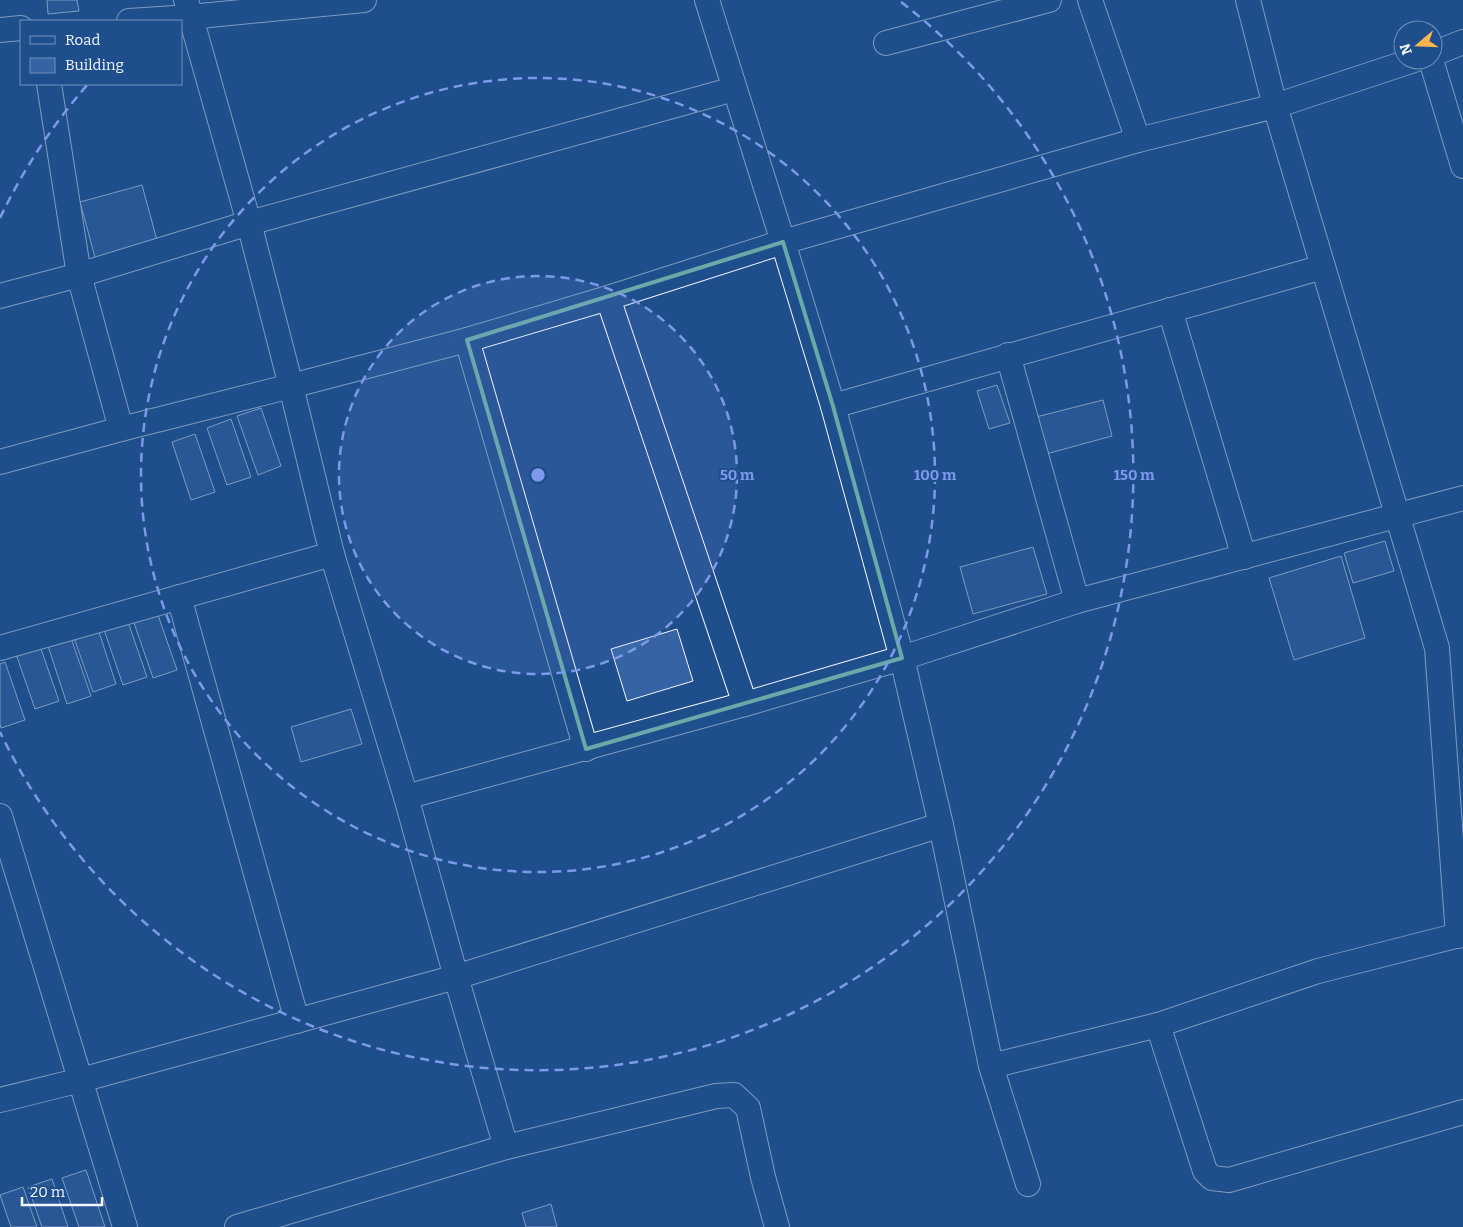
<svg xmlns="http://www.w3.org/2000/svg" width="1463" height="1227" viewBox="0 0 1463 1227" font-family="Bitter,serif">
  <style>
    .building { fill: #3563a3; stroke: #f2f6ff }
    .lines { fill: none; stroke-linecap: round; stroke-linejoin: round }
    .street-casing { stroke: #f2f6ff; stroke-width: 26 }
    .street { stroke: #1f4e8c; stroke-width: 24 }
    .marked { fill: none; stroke: #6aa9a8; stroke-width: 4; stroke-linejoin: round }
    .ring { fill: none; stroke: #7d9aea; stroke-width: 2.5; stroke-dasharray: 9 6 }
    .centre { fill: #7d9aea; stroke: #1f4e8c; stroke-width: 2.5 }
    .ring-label { font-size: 15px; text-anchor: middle; font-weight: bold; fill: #7d9aea; stroke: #1f4e8c; stroke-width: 4; stroke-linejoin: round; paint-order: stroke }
  </style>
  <rect width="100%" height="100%" fill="#1f4e8c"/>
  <g class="building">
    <polygon points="47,0 77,0 79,11 48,14"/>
    <polygon points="142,185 158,244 96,261 80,202"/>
    <polygon points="997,385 1010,423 989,429 977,391"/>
    <polygon points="1103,400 1112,436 1046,454 1036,417"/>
    <polygon points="261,408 281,466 258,475 237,416"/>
    <polygon points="231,419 251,477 227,485 207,428"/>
    <polygon points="195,434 215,492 191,500 172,442"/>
    <polygon points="1385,541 1394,571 1353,583 1344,553"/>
    <polygon points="1033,547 1047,594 973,614 960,567"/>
    <polygon points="1341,556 1365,638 1294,660 1269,578"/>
    <polygon points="157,612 177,670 153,678 133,620"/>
    <polygon points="127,619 147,677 123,685 103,627"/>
    <polygon points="97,626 116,684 93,692 73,635"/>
    <polygon points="677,629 693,681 627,701 611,649"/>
    <polygon points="71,638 91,696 67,704 48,646"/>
    <polygon points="39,643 59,701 35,709 15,651"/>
    <polygon points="5,662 25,720 1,728 0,724 0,664"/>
    <polygon points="351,709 362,744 301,762 291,727"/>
    <polygon points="86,1170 105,1227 79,1227 62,1178"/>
    <polygon points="52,1179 68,1227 42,1227 28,1187"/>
    <polygon points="23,1187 37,1227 11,1227 0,1195"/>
    <polygon points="551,1204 557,1227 526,1227 522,1213"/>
  </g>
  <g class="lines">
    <defs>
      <g id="street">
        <polyline points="186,0 249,223 734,89"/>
        <polyline points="707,0 783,242 1138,140"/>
        <polyline points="1090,0 1138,140 1275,106 1248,0"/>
        <polyline points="129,21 190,17 364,0"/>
        <polyline points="0,30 21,28"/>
        <polyline points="886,43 1049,0"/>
        <polyline points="1433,54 1463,42"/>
        <polyline points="1414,60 1275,106 1437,648 1458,936"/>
        <polyline points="1431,60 1463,166"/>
        <polyline points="49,84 79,275 121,429"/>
        <polyline points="0,296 79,275 249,223 291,386 467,340 608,298 783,242 833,406 902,658 941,825 991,1066 1028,1184"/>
        <polyline points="608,298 745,704"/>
        <polyline points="1170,310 1244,557"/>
        <polyline points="467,340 586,749"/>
        <polyline points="1008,355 1077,601"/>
        <polyline points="833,406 1323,267"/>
        <polyline points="0,462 121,429 291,386 332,554 406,797 456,977 506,1147"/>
        <polyline points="179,597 297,1021"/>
        <polyline points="0,648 332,554"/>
        <polyline points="406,797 745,704 902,658 1077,601 1463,498"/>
        <polyline points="0,816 125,1227"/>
        <polyline points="1158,1025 1205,1171 1212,1178 1229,1180 1463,1112"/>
        <polyline points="991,1066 1158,1025 1318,971 1463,934"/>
        <polyline points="0,1100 81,1080 456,977 941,825"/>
        <polyline points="237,1227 506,1147 716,1096 734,1095 748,1108 763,1177 777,1227"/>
      </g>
    </defs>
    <use href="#street" class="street-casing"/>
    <use href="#street" class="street"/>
  </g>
  <path d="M0 0H1463V1227H0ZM783,242L833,406L902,658L586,749L467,340Z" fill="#1f4e8c" fill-opacity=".55" fill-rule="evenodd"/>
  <path class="marked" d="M783,242L833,406L902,658L586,749L467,340Z"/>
  <circle cx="538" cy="475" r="199" fill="#7d9aea" fill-opacity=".12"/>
  <g class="ring">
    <circle cx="538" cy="475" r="199"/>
    <circle cx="538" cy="475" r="397"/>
    <path d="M0 218A596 596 0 0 1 88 84M901 2A596 596 0 1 1 0 732"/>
  </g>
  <circle cx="538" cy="475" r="8" class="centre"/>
  <g class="ring-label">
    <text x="737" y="480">50 m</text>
    <text x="935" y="480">100 m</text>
    <text x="1134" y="480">150 m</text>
  </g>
  <rect x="20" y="20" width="162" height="65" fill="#1f4e8c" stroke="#7391ba"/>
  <rect x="30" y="36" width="25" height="8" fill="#1f4e8c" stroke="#7391ba"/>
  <text x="65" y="45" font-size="15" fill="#f2f6ff">Road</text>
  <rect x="30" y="58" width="25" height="15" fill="#3563a3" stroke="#7391ba"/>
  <text x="65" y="70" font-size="15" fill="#f2f6ff">Building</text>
  <g transform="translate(1418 45) rotate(251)"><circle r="24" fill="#1f4e8c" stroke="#7391ba"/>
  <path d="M0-4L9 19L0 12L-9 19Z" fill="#ffb74d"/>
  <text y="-8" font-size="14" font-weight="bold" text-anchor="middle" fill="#f2f6ff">N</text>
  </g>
  <path d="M22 1197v8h80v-8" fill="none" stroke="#f2f6ff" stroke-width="2.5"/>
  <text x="30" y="1197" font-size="15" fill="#f2f6ff" stroke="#1f4e8c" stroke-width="4" paint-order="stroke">20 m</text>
</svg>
